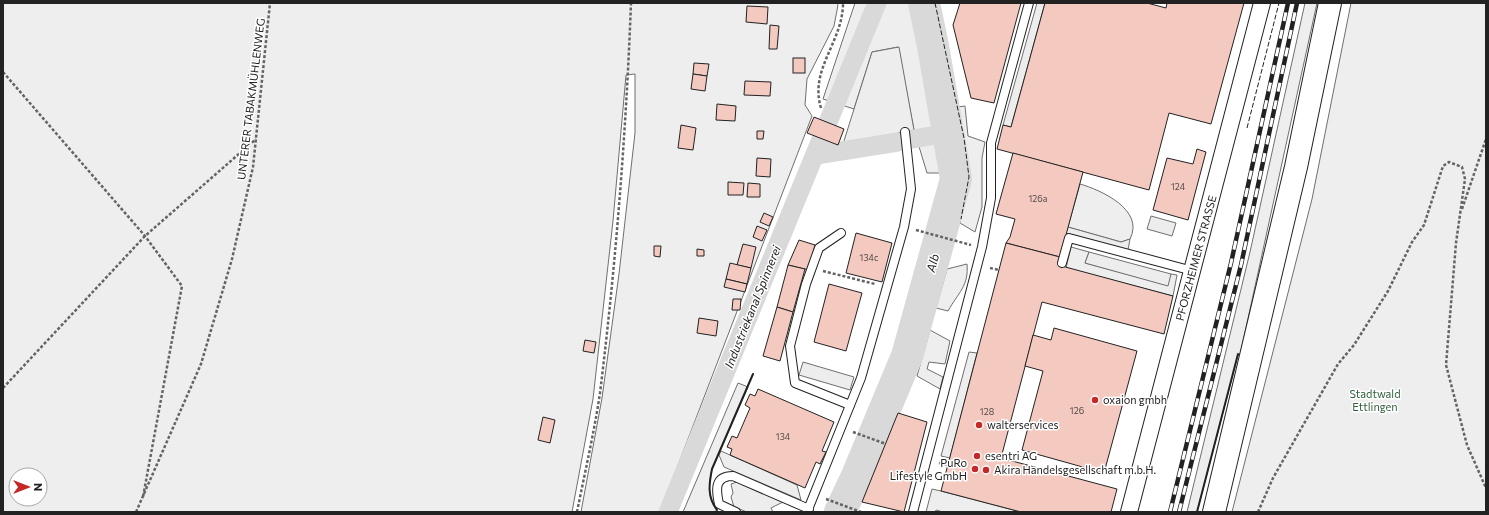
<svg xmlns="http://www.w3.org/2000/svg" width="1489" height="515" viewBox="0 0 1489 515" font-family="Commissioner,sans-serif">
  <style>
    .green { fill: #eee; stroke: #6f6f6f; fill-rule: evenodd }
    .parking { fill: #ededed; stroke: #6f6f6f }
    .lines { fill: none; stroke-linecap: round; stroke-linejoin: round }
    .canal { stroke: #d9d9d9; stroke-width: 19 }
    .river { stroke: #d9d9d9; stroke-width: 32 }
    .building { fill: #f3c9c0; stroke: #222 }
    .lane-casing { stroke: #222; stroke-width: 10 }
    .street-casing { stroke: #222; stroke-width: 18 }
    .primary-casing { stroke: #222; stroke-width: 24 }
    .path { stroke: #646464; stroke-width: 2.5; stroke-dasharray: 3 2; stroke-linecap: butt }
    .lane { stroke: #fff; stroke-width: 8 }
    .street { stroke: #fff; stroke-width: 16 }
    .primary { stroke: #fff; stroke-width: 22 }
    .rail-casing { stroke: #222; stroke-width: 4.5 }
    .rail { stroke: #fff; stroke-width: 3; stroke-dasharray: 9; stroke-linecap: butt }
    .fence { stroke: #222; stroke-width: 1; stroke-dasharray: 5 2; stroke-linecap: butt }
    .wall { stroke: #222; stroke-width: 2 }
    .poi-dot { fill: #c62828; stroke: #fff; stroke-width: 1.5 }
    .labels { text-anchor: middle; stroke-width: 3; stroke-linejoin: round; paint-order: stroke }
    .number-label { font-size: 9px; fill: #564c4a }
    .street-label { font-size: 11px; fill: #222; stroke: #fff }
    .park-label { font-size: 11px; fill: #2f5e38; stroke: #fff }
    .poi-label { font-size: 11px; fill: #222; stroke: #fff; text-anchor: start }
    .water-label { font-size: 12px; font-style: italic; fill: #222; stroke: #fff }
  </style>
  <rect width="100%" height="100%" fill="#fff"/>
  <g class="green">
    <path d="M3,3H837L838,5L834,26L807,79L805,105L812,116L660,512H581L602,398L619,274L635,133V74L626,75L613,221L593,399L572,512H3ZM16,475H40V499H16Z"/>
    <polygon points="855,3 916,3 949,173 927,173 914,130 898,47 872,52 854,109 823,99"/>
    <polygon points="1305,3 1317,3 1240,355 1238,355 1197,512 1187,512 1250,252"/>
    <polygon points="1351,3 1486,3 1486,512 1232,512 1312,199"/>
    <polygon points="965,106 968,136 985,142 982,158 982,207 975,232 960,223 969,177 964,138 957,107"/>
    <path d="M1080,184C1101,190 1145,210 1130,239L1121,242L1068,227Z"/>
    <polygon points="1071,247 1089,252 1085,263 1167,285 1171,274 1177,275 1173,296 1066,268"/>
    <path d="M967,264C969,286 958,293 948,311L936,308L947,269Z"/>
    <polygon points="930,330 950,341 945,364 929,362 927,369 943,377 940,389 917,376"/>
    <polygon points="969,352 977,353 950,458 941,456"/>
    <path d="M738,383L748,387L712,469C709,484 707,497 717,510L714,512H683Z"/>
    <polygon points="932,489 941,491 1021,512 943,512 936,510 935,512 926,512"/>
  </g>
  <g class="parking">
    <polygon points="1037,3 1045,3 1011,127 1003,125"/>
    <polygon points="899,47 914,130 843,144 872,52"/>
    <polygon points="1151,216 1176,223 1172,236 1147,229"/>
    <polygon points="1068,227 1121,242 1130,239 1128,250 1066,233"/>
    <polygon points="1089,252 1171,274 1168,286 1085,263"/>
    <polygon points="803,362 854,377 850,390 799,375"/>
    <polygon points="721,451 797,485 801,500 724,467 719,455"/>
    <polygon points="737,482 783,502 771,508 773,512 747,512 734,507 731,497 733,493 731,484"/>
  </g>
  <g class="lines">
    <g class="canal">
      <polyline points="913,139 948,133"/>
      <polyline points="816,155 898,142"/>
      <polyline points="668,512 877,3"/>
    </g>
    <polyline class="river" points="840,512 857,476 907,356 956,179 933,46 924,3"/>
  </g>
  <g class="building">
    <polygon points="960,3 1021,3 994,103 971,98 953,25"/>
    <polygon points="1045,3 1147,3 1166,8 1167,3 1244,3 1211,124 1169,113 1149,190 997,149 1003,125 1011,127"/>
    <polygon points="747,6 768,7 767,24 746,22"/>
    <polygon points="770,25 779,26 777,49 769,49"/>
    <rect x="793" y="58" width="12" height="15"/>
    <polygon points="694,63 709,64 707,76 693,74"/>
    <polygon points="693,74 707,76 705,91 691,89"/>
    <polygon points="745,81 771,82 770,96 744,95"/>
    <polygon points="717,104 736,106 735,121 716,120"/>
    <polygon points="814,117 844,129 838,145 807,133"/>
    <polygon points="681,125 696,128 693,150 678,148"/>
    <polygon points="757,131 764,131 763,139 757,139"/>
    <polygon points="1197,149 1206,152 1188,220 1153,210 1167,158 1193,164"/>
    <polygon points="1013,153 1083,172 1060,257 1006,243 1010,237 1015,219 996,214"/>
    <polygon points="757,158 771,159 770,177 756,176"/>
    <polygon points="728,182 744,183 743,195 728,195"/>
    <polygon points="748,183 760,184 760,197 747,197"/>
    <polygon points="764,213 773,217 769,226 760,222"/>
    <polygon points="757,226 767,230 762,241 753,237"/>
    <polygon points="856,233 892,243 882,282 846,273"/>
    <polygon points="799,240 815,245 809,270 788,265"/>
    <polygon points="1006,243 1060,257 1058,265 1173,296 1164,334 1042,302 1001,458 1117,489 1111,512 1021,512 941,491"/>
    <polygon points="743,244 756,247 751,268 737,265"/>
    <polygon points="654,246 661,246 660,257 654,256"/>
    <polygon points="697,249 704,250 704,256 697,256"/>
    <polygon points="730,263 751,268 747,284 726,279"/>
    <polygon points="788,265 805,269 793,312 777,307"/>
    <polygon points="726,279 747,284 745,292 724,287"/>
    <polygon points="829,284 862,293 846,351 814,342"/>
    <polygon points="733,299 741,299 740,310 732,310"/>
    <polygon points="777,307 793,312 780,361 763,356"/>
    <polygon points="699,318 718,321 716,336 697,333"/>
    <polygon points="1054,328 1137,351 1104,473 1022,450 1043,371 1025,366 1033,335 1051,340"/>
    <polygon points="585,340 596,342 594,353 583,351"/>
    <polygon points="758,389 834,422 822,451 826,452 820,464 816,462 805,488 730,455 732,449 727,447 732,436 737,438 750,408 745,405 750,394 755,396"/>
    <polygon points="898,413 927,422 904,512 862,502"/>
    <polygon points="543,417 555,420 550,443 538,440"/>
  </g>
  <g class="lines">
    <defs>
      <g id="lane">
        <polyline points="841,233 819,248 806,284 790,346 795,383 850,405"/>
        <polyline points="1062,263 1069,238 1193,271"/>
        <path d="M736,512L719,504C716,490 714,476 733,476L809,509"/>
        <polyline points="807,512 861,378 904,227 911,189 905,132"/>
        <polyline points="913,512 982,247 991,198 991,143 1029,3"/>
      </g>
      <polyline id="street" points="1129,512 1262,3"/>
      <polyline id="primary" points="1214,512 1296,167 1330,3"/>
    </defs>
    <use href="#lane" class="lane-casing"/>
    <use href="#street" class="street-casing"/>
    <use href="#primary" class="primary-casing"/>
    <g class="path">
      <polyline points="3,72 145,236 182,286 143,497"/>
      <path d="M821,108C809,69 843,42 843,3"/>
      <polyline points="1462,209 1486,139"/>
      <polyline points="916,230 971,245"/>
      <polyline points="990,268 999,270"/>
      <polyline points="823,271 875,284"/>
      <polyline points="3,388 145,236 256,139"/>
      <polyline points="853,432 886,444"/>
      <polyline points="939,463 948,465"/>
      <polyline points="826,499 861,512"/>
      <polyline points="136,512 201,364 232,259 253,167 270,3"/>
      <path d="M577,512C585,472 594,433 600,393C616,263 626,133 631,3"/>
      <polyline points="1258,512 1273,478 1338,364 1354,345 1388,291 1412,242 1424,225 1443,166 1449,162 1462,167 1465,179 1456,243 1446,365 1467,445 1486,488"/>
    </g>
    <use href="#lane" class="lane"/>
    <use href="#street" class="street"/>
    <use href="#primary" class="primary"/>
    <defs>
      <g id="rail">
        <polyline points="1170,512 1231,263 1288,3"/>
        <polyline points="1179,512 1241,265 1297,3"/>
      </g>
    </defs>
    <use href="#rail" class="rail-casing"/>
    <use href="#rail" class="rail"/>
    <g class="fence">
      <polyline points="935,3 964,138 969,177 961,219"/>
      <polyline points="1247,128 1279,3"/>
    </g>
    <g class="wall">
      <path d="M717,510C707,497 709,484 712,469L753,374"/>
      <polyline points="1197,512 1238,354"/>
    </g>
  </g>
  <g class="poi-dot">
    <circle cx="1095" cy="400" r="4"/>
    <circle cx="979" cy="425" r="4"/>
    <circle cx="977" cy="456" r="4"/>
    <circle cx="975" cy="469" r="4"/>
    <circle cx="986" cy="470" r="4"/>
  </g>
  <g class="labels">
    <g class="number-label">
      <text x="1178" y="190">124</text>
      <text x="1038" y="202">126a</text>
      <text x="869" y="261">134c</text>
      <text x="1077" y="414">126</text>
      <text x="987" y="415">128</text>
      <text x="783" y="440">134</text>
    </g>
    <g class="street-label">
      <text transform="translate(251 99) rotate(-83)" y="4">UNTERER TABAKMÜHLENWEG</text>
      <text transform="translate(1196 258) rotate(-75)" y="4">PFORZHEIMER STRASSE</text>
    </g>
    <g class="park-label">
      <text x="1375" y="398">Stadtwald<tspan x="1375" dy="13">Ettlingen</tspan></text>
    </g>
    <g class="poi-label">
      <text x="1103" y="404">oxaion gmbh</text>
      <text x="987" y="429">walterservices</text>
      <text x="985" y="460">esentri AG</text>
      <text x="967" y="467" text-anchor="end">PuRo<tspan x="967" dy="13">Lifestyle GmbH</tspan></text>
      <text x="994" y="474">Akira Handelsgesellschaft m.b.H.</text>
    </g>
    <g class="water-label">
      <text transform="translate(933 263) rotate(-75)" y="4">Alb</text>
      <text transform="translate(753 307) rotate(-68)" y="4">Industriekanal Spinnerei</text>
    </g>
  </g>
  <rect width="1489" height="515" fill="none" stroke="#222222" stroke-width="8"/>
  <g transform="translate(28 487) rotate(90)"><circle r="19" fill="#ffffff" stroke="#a7a7a7"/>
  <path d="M0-3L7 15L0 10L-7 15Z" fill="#c62828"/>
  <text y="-6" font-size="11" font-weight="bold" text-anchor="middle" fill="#222222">N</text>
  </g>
</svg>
